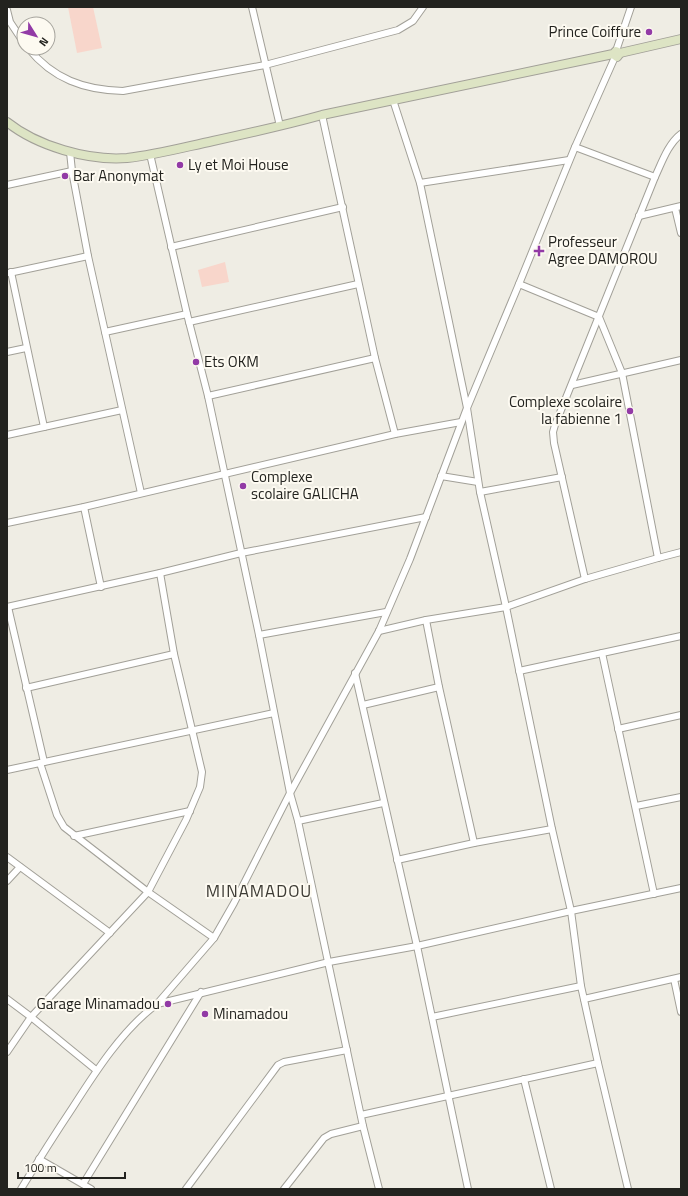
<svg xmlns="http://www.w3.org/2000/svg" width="688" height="1196" viewBox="0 0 688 1196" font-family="'Titillium Web',sans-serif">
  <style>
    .green { fill: #f8d6cb }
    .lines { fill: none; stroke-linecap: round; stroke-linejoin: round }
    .street-casing { stroke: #a2a098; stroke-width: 8 }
    .secondary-casing { stroke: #a2a098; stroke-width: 10 }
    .street { stroke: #fff; stroke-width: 6 }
    .secondary { stroke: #dde4c4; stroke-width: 8 }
    .poi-dot { fill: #923aa6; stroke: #fdfaf1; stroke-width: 1.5 }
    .labels { text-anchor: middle; stroke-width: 4; stroke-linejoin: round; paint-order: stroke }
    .poi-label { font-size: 15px; fill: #23231f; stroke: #fdfaf1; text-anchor: start }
    .quarter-label { font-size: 17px; letter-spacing: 1px; fill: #3e3c35; stroke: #fdfaf1 }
  </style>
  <rect width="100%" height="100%" fill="#efede4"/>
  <g class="green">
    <polygon points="68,7 93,7 102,48 77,53"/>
    <polygon points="225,262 229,282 202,287 198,270"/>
  </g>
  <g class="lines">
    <defs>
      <g id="street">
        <polyline points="252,7 280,126"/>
        <polyline points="7,10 10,22 24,43"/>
        <path d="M28,48C53,79 84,90 123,91L265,65L398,30L413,21L423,7"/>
        <polyline points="616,51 631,7"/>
        <polyline points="393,100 420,183 467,408 480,492 506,607 552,829 571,911 581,986 598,1063 628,1189"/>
        <polyline points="322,115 375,358 395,434"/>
        <polyline points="575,147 655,177"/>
        <polyline points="70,152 72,171 88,256 141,493"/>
        <polyline points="150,154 187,314 208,396 259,635 290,793 298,821 363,1126 379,1189"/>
        <polyline points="420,183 569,160"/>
        <polyline points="7,185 72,171"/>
        <polyline points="675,208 681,233"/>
        <polyline points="639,216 681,206"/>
        <polyline points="171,247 343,207"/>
        <polyline points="11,272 44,427"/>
        <polyline points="9,273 88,256"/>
        <polyline points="519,284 599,317 622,373 658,558"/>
        <polyline points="189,322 358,284"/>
        <polyline points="105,332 187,314"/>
        <polyline points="7,352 26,348"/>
        <polyline points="572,385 681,360"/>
        <polyline points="208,396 375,358"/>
        <polyline points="7,435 122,410"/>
        <polyline points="441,476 478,482"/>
        <polyline points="480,492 562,477"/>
        <polyline points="84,507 101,587"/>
        <polyline points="7,523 84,507 395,434 461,422"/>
        <path d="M585,579L554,443L553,432L555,425L655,177C662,162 668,144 681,134"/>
        <polyline points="7,607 160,573 241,553 426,517"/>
        <polyline points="8,607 44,762"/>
        <polyline points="426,620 439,687 474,843"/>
        <polyline points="379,631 426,620 506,607 585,579 658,558 681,552"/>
        <polyline points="259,635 386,612"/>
        <polyline points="602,653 654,894"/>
        <polyline points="519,671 681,636"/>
        <polyline points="355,673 417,946 468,1189"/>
        <polyline points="26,688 174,654"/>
        <polyline points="363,705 439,687"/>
        <polyline points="618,729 681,715"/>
        <polyline points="40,763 57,815 64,827 148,892 214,938"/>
        <polyline points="7,770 274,713"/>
        <polyline points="636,806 681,797"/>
        <polyline points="298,821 383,803"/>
        <polyline points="74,836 190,811"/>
        <polyline points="7,857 110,933"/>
        <polyline points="397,860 474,843 552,829"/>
        <polyline points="7,881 20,867"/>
        <polyline points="674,979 681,1012"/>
        <polyline points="7,999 31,1017 96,1070"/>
        <polyline points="584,999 681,977"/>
        <polyline points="157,1004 329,962 417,946 571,911 681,888"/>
        <polyline points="432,1017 581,986"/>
        <polyline points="7,1052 31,1017 148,892 186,820 200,787 202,772 174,654 160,573"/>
        <polyline points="524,1079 551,1189"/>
        <polyline points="361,1115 598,1063"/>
        <polyline points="39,1159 91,1189"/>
        <polyline points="83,1184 201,992"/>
        <path d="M21,1189C38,1161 55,1134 73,1107C96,1071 123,1029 157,1004L214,938L234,903L290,793L379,631L410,559L467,408L519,284L575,147L615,57"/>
        <polyline points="186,1189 278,1065 284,1062 347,1050"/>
        <polyline points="284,1189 324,1138 331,1134 363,1126"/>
      </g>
      <g id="secondary">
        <polyline points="620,53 681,39"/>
        <path d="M7,122C37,146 88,161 127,158C156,155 185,147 213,141C250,133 286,125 322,115L613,54L616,51L620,53L617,57L613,54"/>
      </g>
    </defs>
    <use href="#street" class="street-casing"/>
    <use href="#secondary" class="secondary-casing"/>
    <use href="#street" class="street"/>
    <use href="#secondary" class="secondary"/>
  </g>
  <g class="poi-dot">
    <circle cx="649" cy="32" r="4"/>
    <circle cx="180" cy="165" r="4"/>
    <circle cx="65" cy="176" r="4"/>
    <path d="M537 245h4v4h4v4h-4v4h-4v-4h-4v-4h4z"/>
    <circle cx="196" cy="362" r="4"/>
    <circle cx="630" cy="411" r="4"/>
    <circle cx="243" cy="486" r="4"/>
    <circle cx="168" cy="1004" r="4"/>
    <circle cx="205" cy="1014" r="4"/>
  </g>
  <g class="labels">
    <g class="poi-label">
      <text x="641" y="37" text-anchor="end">Prince Coiffure</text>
      <text x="188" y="170">Ly et Moi House</text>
      <text x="73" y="181">Bar Anonymat</text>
      <text x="548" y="247">Professeur<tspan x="548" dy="17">Agree DAMOROU</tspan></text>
      <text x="204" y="367">Ets OKM</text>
      <text x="622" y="407" text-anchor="end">Complexe scolaire<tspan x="622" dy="17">la fabienne 1</tspan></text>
      <text x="251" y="482">Complexe<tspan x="251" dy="17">scolaire GALICHA</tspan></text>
      <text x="160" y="1009" text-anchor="end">Garage Minamadou</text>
      <text x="213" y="1019">Minamadou</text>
    </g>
    <g class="quarter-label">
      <text x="259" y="897">MINAMADOU</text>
    </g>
  </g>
  <rect width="688" height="1196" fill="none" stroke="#23231f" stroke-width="16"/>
  <g transform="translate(36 36) rotate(127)"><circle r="19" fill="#fdfaf1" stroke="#a6a49d"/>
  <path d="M0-3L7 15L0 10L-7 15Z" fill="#923aa6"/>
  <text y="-6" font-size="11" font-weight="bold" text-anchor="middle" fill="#23231f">N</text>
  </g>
  <path d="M18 1172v6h107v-6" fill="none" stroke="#23231f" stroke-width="2"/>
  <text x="24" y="1172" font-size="12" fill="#23231f" stroke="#fdfaf1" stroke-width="3" paint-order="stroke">100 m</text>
</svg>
